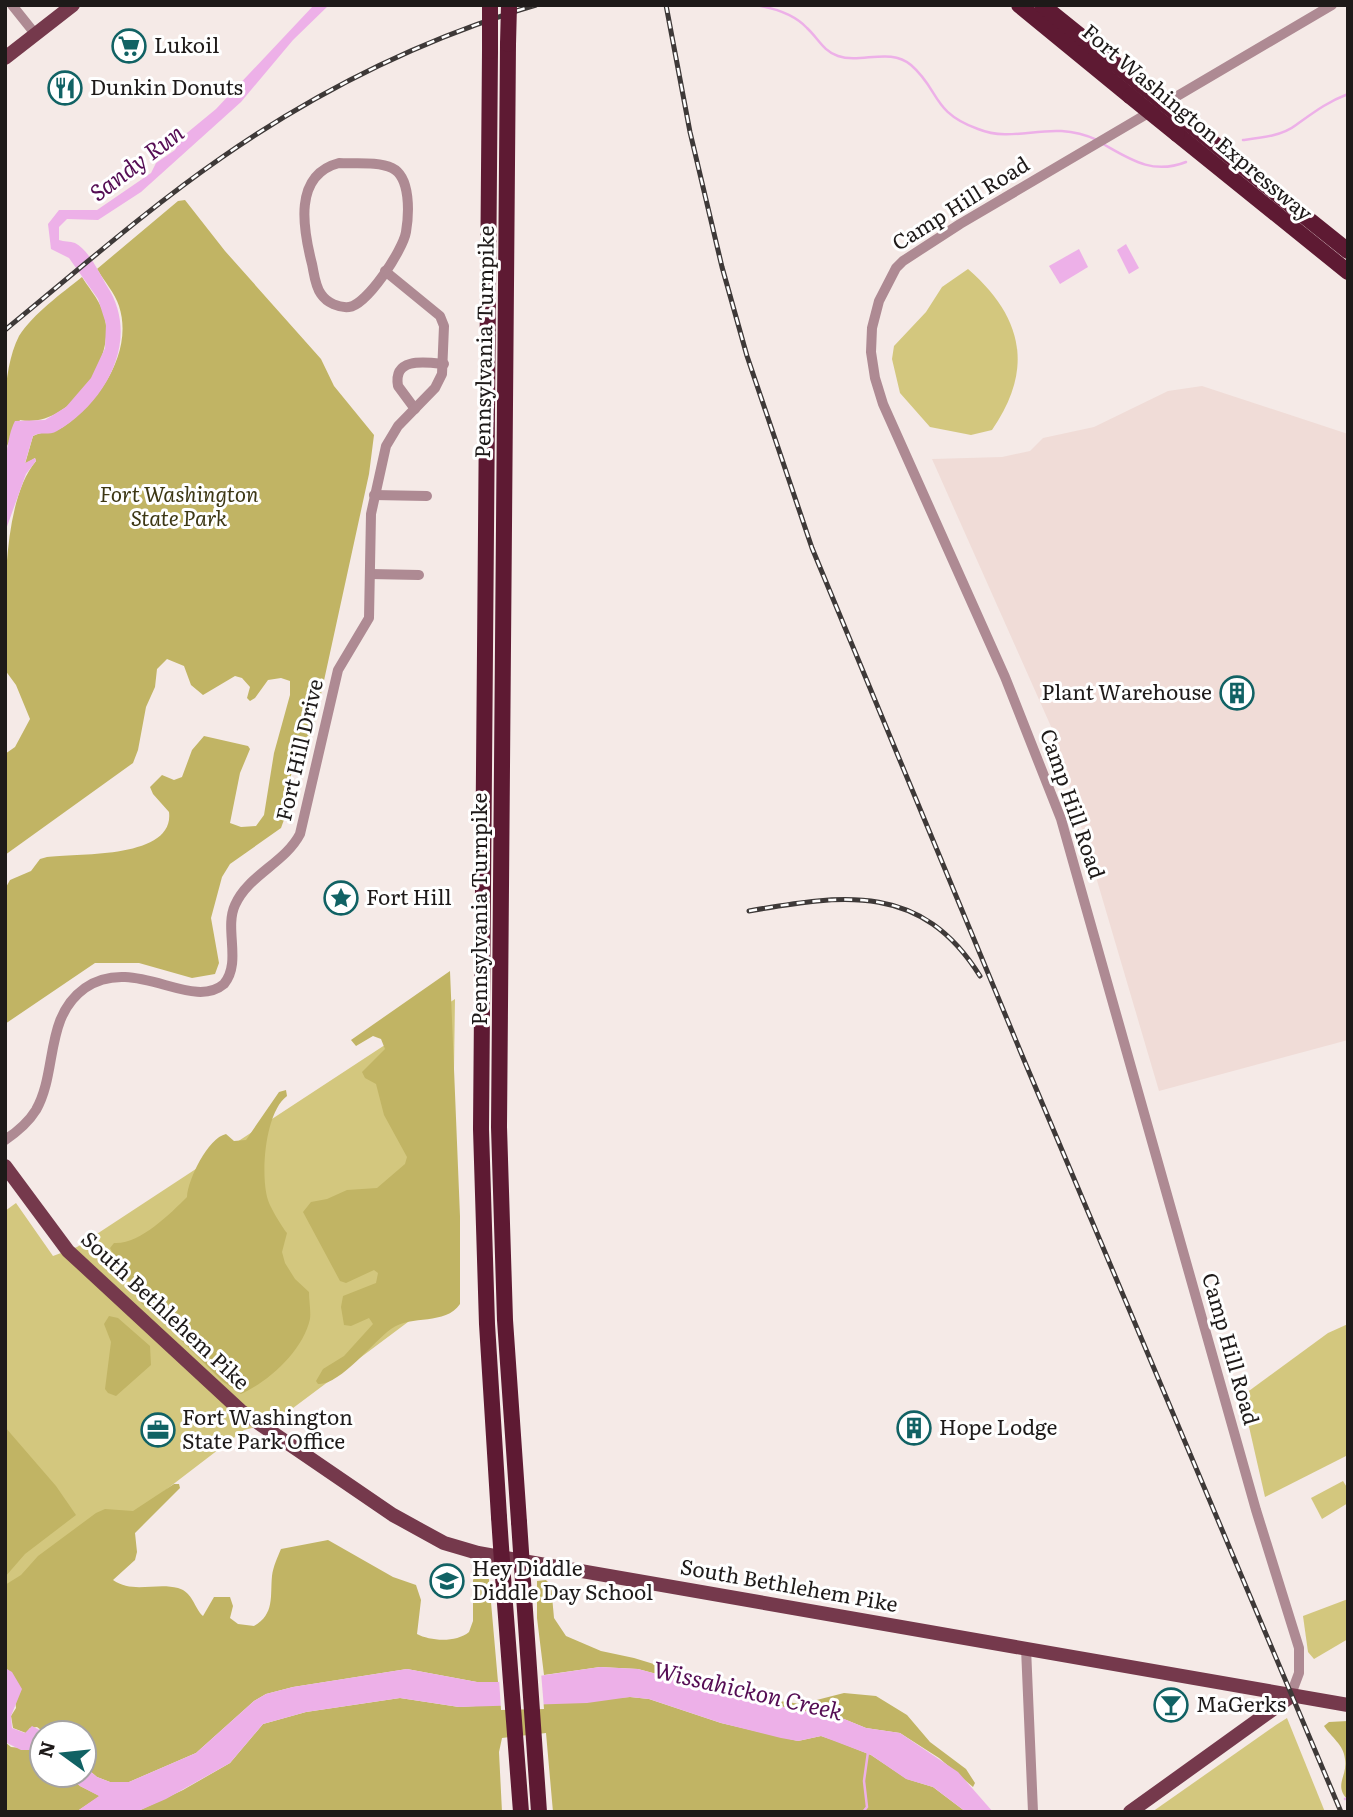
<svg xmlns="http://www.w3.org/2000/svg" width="1353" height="1817" viewBox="0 0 1353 1817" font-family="Literata,serif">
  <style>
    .built { fill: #f0dcd7 }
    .green { fill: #d3c77e }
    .forest { fill: #c1b464 }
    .water { fill: #edb0e8 }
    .pier { fill: #f5eae7 }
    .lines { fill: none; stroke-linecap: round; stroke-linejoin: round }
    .stream { stroke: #edb0e8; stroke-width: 2.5 }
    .minor { stroke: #ae8a93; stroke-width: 10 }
    .major { stroke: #75394c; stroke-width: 14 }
    .highway { stroke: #5e1a33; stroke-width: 16 }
    .rail-casing { stroke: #3e3938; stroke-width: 5 }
    .rail { stroke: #fff; stroke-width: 2.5; stroke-dasharray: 8; stroke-linecap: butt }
    .highway-bridge { stroke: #5e1a33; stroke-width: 16 }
    .labels { text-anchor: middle; stroke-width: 6; stroke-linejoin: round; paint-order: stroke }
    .poi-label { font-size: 21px; fill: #1e1a19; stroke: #fff; text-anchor: start }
    .street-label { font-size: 21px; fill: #1e1a19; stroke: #fff }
    .park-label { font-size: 21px; font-style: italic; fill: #3d3714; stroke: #fff }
    .water-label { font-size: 23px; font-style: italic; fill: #550d54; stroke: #fff }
  </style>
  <rect width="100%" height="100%" fill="#f5eae7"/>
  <polygon class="built" points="1202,386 1348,434 1348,1040 1159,1091 1053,731 932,459 1002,457 1030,451 1043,438 1094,427 1168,391"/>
  <g class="green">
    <path d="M968,269C1022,316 1035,368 992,430L971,435L930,427L900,393L892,359L894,346L926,312L942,287Z"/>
    <polygon points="455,999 453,1138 416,1316 273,1423 244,1430 5,1613 5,1211 16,1203 53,1256 77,1247"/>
    <polygon points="1348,1324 1348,1455 1265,1497 1242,1396 1328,1333"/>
    <polygon points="1343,1481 1348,1489 1348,1503 1322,1519 1311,1498"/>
    <polygon points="1348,1599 1348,1639 1314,1659 1308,1652 1303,1616"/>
    <polygon points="1287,1718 1325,1812 1152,1812 1276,1725"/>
  </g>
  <g class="forest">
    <path d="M185,200L225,251L321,359L334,386L374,435L369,474L313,731L291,775L290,803L281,828L230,864L222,877L211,918L219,963L215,974L192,978L139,963H95L5,1024V889L10,880L31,871L40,859L47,857C74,853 175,860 169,812L153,794L150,787L162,775L174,780L182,777L192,750L204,736L248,746L250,749L240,773L230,823L241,827L256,826L264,815L274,753L290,695V681L281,678L268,680L255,698L250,701L247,698L250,687L242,678L235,676L203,695L191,685L184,666L167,659L157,669L155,687L146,707L138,750L133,763L5,855V754L15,747L30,719L16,685L5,670C5,613 0,504 36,461L35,458L25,464L33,436C42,431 54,433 63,427C99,402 134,352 119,306C115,293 104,281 97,269L178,201Z"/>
    <path d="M82,277C92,293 105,306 106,326C110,368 66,429 20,420L7,446L9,462L5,474C5,431 0,374 19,336C34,313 61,294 82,277Z"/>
    <path d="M450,971L460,1216V1304C445,1326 412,1314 391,1329C374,1341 339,1386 318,1384L316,1381L323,1369L344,1356L373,1324L369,1318L351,1326L344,1325L341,1307L343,1296L376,1283L378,1273L374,1270L346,1283L340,1281L303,1212L311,1202L327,1199L347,1190L377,1188L405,1164L407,1157L384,1115L376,1084L365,1078L362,1072L385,1049L381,1039L373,1036L356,1046L351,1040Z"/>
    <path d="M286,1090L287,1096C265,1112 260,1175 268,1200C270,1207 282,1227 287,1233L282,1252L285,1263L295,1279L309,1292C309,1301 311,1311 310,1319C303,1351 268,1382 241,1394L222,1381L180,1339L168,1315L142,1304L110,1248L114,1243C139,1245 170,1214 187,1197C188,1179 208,1138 226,1134L234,1141L246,1140L279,1092Z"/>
    <polygon points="109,1316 118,1318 150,1346 151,1365 116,1396 108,1393 105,1389 111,1342 104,1324"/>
    <polygon points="5,1427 56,1486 76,1515 25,1554 5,1577"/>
    <path d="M174,1484H179L180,1488L135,1533L137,1552L135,1560L113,1580C133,1594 156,1582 178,1588C193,1592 194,1608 203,1616L214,1597H230L233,1606L230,1618L238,1624L254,1626C275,1614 270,1596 272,1576C273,1567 278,1556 281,1549L328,1540L393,1577L416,1585L421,1600L417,1634C430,1641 456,1643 469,1632L473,1621V1580L476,1574L488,1568L498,1682H477L407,1669L293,1687L266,1694L254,1701L196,1753L129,1782H110L97,1777L84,1766V1733H45L37,1727L30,1728L26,1733L13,1728L11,1716L16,1708L12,1673L5,1668V1585L21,1575L38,1556L96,1513L105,1509L133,1511Z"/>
    <polygon points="546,1580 551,1585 554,1618 566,1636 601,1651 634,1658 772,1700 801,1704 844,1693 876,1696 907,1715 930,1742 966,1769 975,1783 973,1787 939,1758 900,1733 866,1728 844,1719 769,1704 638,1669 600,1667 544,1675 537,1618 537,1581"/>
    <polygon points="630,1697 649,1699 721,1723 798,1741 821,1736 836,1741 871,1755 907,1779 933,1787 966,1812 553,1812 546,1733 502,1738 499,1752 502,1812 136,1812 183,1790 230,1763 263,1724 306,1712 400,1698 459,1707"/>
    <path d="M1348,1721V1800C1333,1785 1348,1776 1345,1759C1344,1745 1331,1737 1324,1726L1329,1722Z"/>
    <polygon points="5,1742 11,1747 42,1750 42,1775 68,1775 80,1786 100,1796 76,1812 5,1812"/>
  </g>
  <g class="water">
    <path d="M314,5H329L293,40L241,102L141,192L98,220L67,219L59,227V240C64,242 70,241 75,243C88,249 100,274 107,286C141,338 107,402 57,431C49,436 41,431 33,436L25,463L35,458L36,461L26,474L5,532C5,504 2,445 15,421L45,420L66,407L91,378L105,348L106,324L98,299L69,258L51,249L48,224L59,210H97L151,173L156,163L175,150L182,137L216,109Z"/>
    <polygon points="1126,244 1139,268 1129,274 1117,250"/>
    <polygon points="1079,249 1088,267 1060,284 1049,266"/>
    <polygon points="600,1667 638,1669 769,1704 844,1719 866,1728 900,1733 958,1772 993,1812 966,1812 933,1787 906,1779 871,1755 821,1736 798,1741 781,1738 721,1723 649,1699 630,1697 587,1703 459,1707 400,1698 306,1712 263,1724 230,1763 166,1799 136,1812 76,1812 99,1796 80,1786 68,1775 84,1775 84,1766 97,1777 110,1782 129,1782 196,1753 254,1701 266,1694 293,1687 407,1669 477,1682 498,1682"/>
    <polygon points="5,1668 12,1672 22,1689 11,1716 12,1728 25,1733 32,1726 45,1733 42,1733 42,1750 21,1750 5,1742"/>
  </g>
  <polygon class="pier" points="541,1672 544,1709 501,1710 499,1678"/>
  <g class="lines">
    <g class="stream">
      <path d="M755,5C774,8 794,14 807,28C818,38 823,51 838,56C861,64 890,47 911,65C940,90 931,112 978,129C1018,145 1049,118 1097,140"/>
      <path d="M1243,140C1260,138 1282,136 1296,125C1313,113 1327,102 1348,94"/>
      <path d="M1103,144C1131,160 1153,175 1186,162"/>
      <polyline points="1345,1799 1348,1798"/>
      <polyline points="863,1812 867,1807 864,1781 868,1752"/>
    </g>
    <g class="minor">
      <polyline points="12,5 36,35"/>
      <path d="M339,163C354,164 378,161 392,168C411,177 409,214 406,232C403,250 367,305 349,307C339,308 327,303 321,294C315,286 314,273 312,264C303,229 293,175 339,163Z"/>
      <path d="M415,409L398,386C393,357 425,362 444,364"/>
      <polyline points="374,495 427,496"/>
      <polyline points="370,574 419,575"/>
      <path d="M5,1140C17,1132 28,1123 36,1110C58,1071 44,1017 85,988C134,954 191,1012 224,984C242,962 224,929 235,905C248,875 285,863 300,834L338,670L369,618L371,514L386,446L398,426L435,388L442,374L444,326L440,316L385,271"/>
      <polyline points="1026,1648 1033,1812"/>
      <polyline points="1290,1697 1299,1673 1299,1648 1256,1510 1061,819 1005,677 883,404 875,378 871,352 872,328 879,301 896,268 903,261 960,224 1332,5"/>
    </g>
    <g class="major">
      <polyline points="5,58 73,5"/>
      <polyline points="5,1166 68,1251 241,1411 393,1515 444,1543 478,1553 1348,1705"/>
      <polyline points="1130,1812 1290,1697"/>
    </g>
    <g class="highway">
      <polyline points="1019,5 1130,96"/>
      <polyline points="1042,5 1145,88"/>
      <polyline points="508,44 499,1127 505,1320 519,1522"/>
      <polyline points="490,51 481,1129 487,1324 499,1517"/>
      <polyline points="1192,126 1348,251"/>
      <polyline points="1177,134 1348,272"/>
      <polyline points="504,1591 521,1812"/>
      <polyline points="524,1596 539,1812"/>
    </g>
    <defs>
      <g id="rail">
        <polyline points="666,5 690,132 722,267 747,356 812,548 1024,1060 1341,1812"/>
        <path d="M5,330C76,272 146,210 221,158C317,91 424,38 536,5"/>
        <path d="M749,911C845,894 922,883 980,976"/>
      </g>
    </defs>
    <use href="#rail" class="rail-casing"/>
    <use href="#rail" class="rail"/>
    <g class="highway-bridge">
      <polyline points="508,44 509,5"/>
      <polyline points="490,51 490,5"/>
      <polyline points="1145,88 1192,126"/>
      <polyline points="1130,96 1177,134"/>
      <polyline points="499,1517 504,1591"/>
      <polyline points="519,1522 524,1596"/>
    </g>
  </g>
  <defs>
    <symbol id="supermarket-ring" viewBox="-11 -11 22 22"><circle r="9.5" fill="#fff" stroke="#116264" stroke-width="1.5"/><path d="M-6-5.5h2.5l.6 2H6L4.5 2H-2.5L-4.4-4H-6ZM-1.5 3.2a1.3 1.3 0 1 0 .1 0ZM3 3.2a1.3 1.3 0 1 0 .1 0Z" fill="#116264"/></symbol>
    <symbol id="restaurant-ring" viewBox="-11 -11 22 22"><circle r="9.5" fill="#fff" stroke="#116264" stroke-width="1.5"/><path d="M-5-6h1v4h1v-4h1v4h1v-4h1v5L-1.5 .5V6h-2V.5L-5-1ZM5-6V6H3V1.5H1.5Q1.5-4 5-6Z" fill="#116264"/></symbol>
    <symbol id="building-ring" viewBox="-11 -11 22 22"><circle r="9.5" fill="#fff" stroke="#116264" stroke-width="1.5"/><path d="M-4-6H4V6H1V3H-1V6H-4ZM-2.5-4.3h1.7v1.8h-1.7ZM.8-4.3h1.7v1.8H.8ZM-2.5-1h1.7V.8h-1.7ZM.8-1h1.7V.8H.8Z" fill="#116264"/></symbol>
    <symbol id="sight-ring" viewBox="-11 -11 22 22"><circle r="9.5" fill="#fff" stroke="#116264" stroke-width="1.5"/><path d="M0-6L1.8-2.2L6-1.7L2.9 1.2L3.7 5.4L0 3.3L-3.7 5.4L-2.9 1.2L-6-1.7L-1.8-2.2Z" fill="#116264"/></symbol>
    <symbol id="office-ring" viewBox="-11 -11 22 22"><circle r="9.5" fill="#fff" stroke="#116264" stroke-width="1.5"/><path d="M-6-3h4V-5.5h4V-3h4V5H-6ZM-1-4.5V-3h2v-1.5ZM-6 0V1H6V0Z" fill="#116264"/></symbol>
    <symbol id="school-ring" viewBox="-11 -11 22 22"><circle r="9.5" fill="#fff" stroke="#116264" stroke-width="1.5"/><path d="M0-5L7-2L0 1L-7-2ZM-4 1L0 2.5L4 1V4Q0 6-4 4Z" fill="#116264"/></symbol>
    <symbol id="bar-ring" viewBox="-11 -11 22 22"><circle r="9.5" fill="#fff" stroke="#116264" stroke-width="1.5"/><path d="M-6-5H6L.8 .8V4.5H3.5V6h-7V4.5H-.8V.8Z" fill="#116264"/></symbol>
  </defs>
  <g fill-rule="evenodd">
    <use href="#supermarket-ring" x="110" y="27" width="38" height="38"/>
    <use href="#restaurant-ring" x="46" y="69" width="38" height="38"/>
    <use href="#building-ring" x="1218" y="674" width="38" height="38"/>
    <use href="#sight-ring" x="322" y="879" width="38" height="38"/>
    <use href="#building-ring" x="895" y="1409" width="38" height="38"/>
    <use href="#office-ring" x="139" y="1411" width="38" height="38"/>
    <use href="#school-ring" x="428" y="1562" width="38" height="38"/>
    <use href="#bar-ring" x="1152" y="1686" width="38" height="38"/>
  </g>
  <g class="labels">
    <g class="poi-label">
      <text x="154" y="53">Lukoil</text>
      <text x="90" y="95">Dunkin Donuts</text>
      <text x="1212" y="700" text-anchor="end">Plant Warehouse</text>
      <text x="366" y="905">Fort Hill</text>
      <text x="182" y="1425">Fort Washington<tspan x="182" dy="24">State Park Office</tspan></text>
      <text x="939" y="1435">Hope Lodge</text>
      <text x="472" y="1576">Hey Diddle<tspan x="472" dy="24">Diddle Day School</tspan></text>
      <text x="1196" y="1712">MaGerks</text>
    </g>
    <g class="street-label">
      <text transform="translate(1197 123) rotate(40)" y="7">Fort Washington Expressway</text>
      <text transform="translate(961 204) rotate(-32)" y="7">Camp Hill Road</text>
      <text transform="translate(485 342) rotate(-89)" y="7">Pennsylvania Turnpike</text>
      <text transform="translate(300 750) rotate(-77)" y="7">Fort Hill Drive</text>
      <text transform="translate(1072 804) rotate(71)" y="7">Camp Hill Road</text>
      <text transform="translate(480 909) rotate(-90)" y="7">Pennsylvania Turnpike</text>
      <text transform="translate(165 1311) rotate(43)" y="7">South Bethlehem Pike</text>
      <text transform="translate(1230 1349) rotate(74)" y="7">Camp Hill Road</text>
      <text transform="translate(789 1586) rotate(10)" y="7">South Bethlehem Pike</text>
    </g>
    <g class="park-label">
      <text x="179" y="502">Fort Washington<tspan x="179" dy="24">State Park</tspan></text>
    </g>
    <g class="water-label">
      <text transform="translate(137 163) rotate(-37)" y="8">Sandy Run</text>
      <text transform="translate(748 1691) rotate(13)" y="8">Wissahickon Creek</text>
    </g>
  </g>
  <rect width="1353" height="1817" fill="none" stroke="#1e1a19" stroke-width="14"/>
  <g transform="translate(63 1754) rotate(285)"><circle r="33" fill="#ffffff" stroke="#a5a3a3" stroke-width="2"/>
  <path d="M0-5L12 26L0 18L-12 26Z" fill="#116264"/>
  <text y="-10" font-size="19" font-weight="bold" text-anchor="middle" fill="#1e1a19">N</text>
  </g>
</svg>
